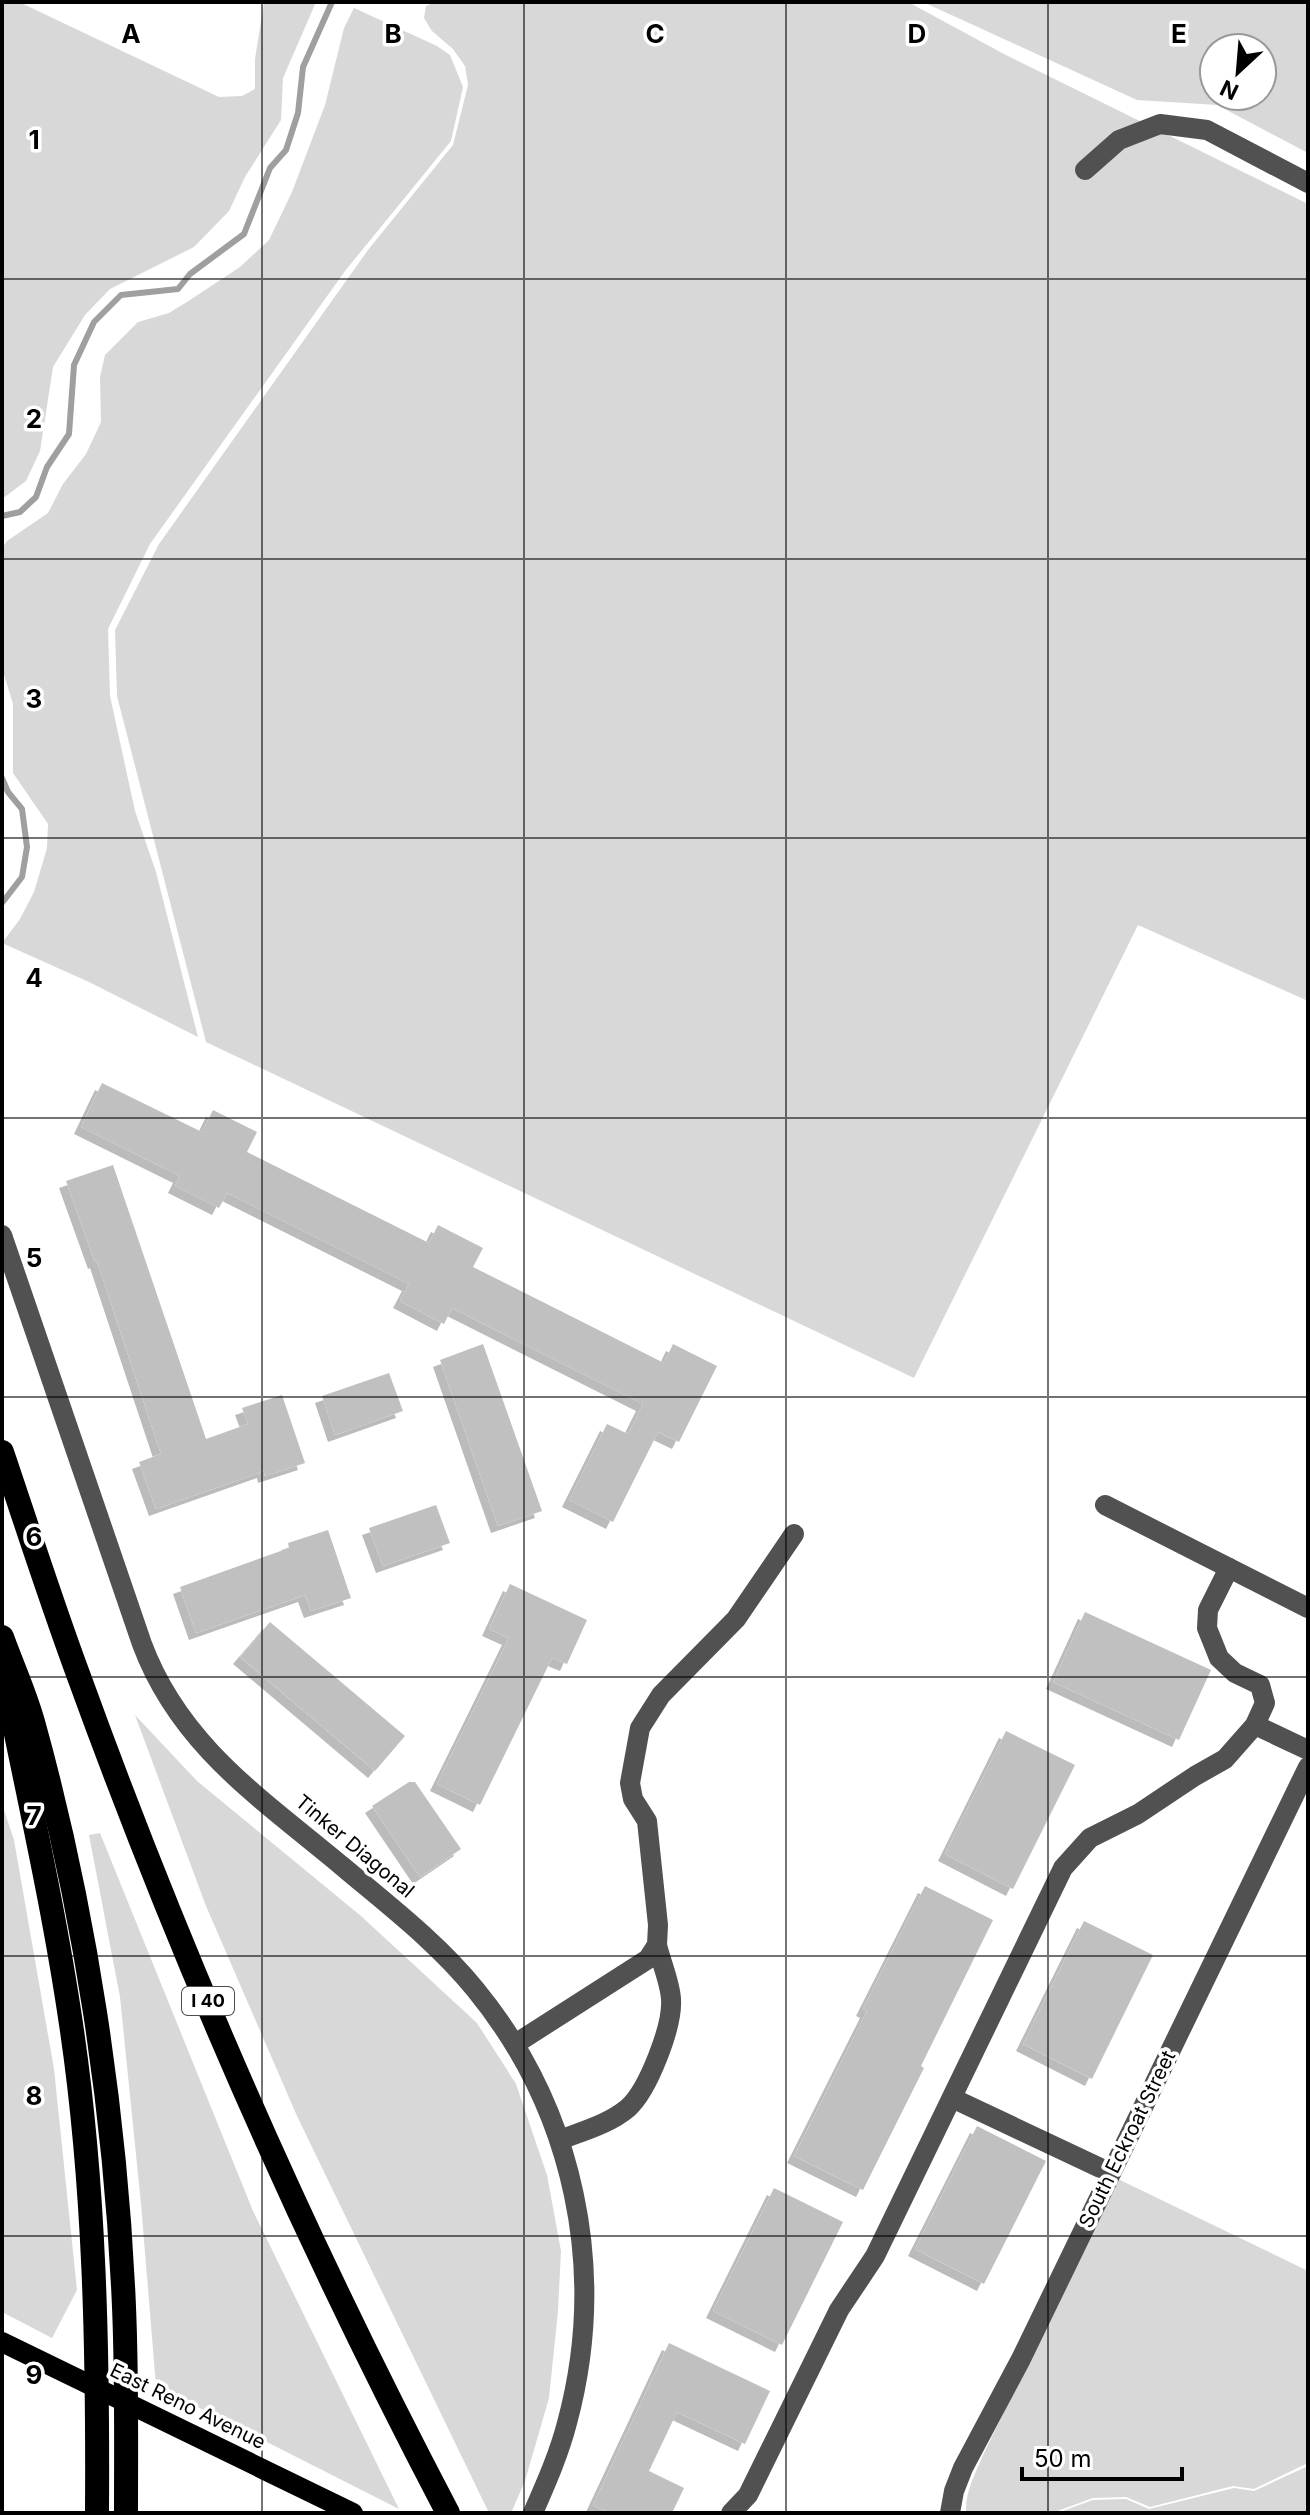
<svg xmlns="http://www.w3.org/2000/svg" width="1310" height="2515" viewBox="0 0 1310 2515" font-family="Inter,sans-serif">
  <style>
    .green { fill: #d8d8d8; fill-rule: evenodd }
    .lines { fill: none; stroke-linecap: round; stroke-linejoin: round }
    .stream { stroke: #9f9f9f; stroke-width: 6 }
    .building { fill: #c0c0c0; filter: url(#shadow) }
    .minor { stroke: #515151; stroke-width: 20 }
    .major { stroke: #000; stroke-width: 20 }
    .highway { stroke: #000; stroke-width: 24 }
    .grid { fill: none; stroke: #000; stroke-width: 2; stroke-opacity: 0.55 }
    .labels { text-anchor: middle; stroke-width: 7; stroke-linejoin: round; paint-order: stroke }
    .shield { fill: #fff; stroke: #4c4c4c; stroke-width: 2 }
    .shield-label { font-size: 18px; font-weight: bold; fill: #000 }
    .street-label { font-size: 20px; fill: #000; stroke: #fff }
    .grid-label { font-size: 26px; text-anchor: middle; font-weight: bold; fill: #000; stroke: #fff; stroke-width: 7; stroke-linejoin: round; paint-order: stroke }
  </style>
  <defs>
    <filter id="shadow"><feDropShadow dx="-7" dy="7" stdDeviation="0" flood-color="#0004"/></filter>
  </defs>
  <rect width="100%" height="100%" fill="#fff"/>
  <g class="green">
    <polygon points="2,2 19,2 219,97 242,96 255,89 255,59 264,2 316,2 283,78 281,120 245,177 229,211 194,247 110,289 85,315 53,367 40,451 26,481 2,499"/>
    <polygon points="436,2 908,2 1004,54 1308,204 1308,1001 1138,925 914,1378 206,1042 117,696 115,630 159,544 368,250 453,145 468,85 465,66 453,49 432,31 424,18 426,6"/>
    <path d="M923,2H1308V153L1217,105L1137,100ZM1214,48H1262V96H1214Z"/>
    <polygon points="354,8 437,46 450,55 463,87 451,141 345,271 150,544 108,629 110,696 135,811 156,872 198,1037 89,982 2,943 20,919 34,892 47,848 48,824 13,773 13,704 2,668 2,548 7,541 48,513 63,484 86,454 101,422 100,377 105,355 138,322 169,313 187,302 240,267 269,240 292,192 325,105 344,28"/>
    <polygon points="135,1715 197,1781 361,1916 477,2023 516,2084 547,2175 561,2251 558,2311 549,2398 525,2481 511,2513 489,2513 297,2116 206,1906"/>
    <polygon points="2,1804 14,1840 54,2069 77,2290 52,2338 2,2312"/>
    <polygon points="100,1833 253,2211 399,2509 156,2386 141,2204 120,1997 89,1835"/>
    <path d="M1118,2179L1308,2271V2463L1254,2489L1233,2486L1150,2507L1126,2497L1093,2498L1052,2513H966C965,2492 975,2474 983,2455Z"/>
    <polygon points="1308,2466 1308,2513 1057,2513 1093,2500 1126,2499 1149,2509 1234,2488 1254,2491"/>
  </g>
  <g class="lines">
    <g class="stream">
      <polyline points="2,516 20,512 36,497 47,467 69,434 74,365 94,322 121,295 178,289 190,274 244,234 270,168 286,150 298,113 303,67 332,2"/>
      <polyline points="2,778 8,792 22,809 27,847 22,877 2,903"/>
    </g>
  </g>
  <g class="building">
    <polygon points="102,1083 202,1132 213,1110 257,1132 247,1152 429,1243 438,1225 483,1248 473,1267 664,1363 673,1344 717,1366 679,1442 658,1432 613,1522 569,1500 607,1424 628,1434 643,1404 452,1308 444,1324 400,1301 409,1284 227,1193 219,1208 175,1186 180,1176 81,1127"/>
    <polygon points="113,1165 206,1439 248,1424 242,1408 282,1395 305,1463 265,1476 264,1471 156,1509 139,1462 161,1454 97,1261 95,1262 66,1181"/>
    <polygon points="483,1344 542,1511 498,1526 440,1360"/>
    <polygon points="389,1373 403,1411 335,1435 322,1396"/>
    <polygon points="436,1505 450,1543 383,1566 369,1528"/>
    <polygon points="328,1530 351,1598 311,1611 305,1595 196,1633 180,1587 289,1548 288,1543"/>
    <polygon points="510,1584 587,1620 567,1664 552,1658 480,1805 437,1784 509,1638 489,1629"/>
    <polygon points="1085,1612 1211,1670 1179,1740 1053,1682"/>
    <polygon points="270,1622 405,1736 375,1771 240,1657"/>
    <polygon points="1006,1731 1075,1765 1013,1889 945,1854"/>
    <polygon points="409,1782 415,1782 461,1849 420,1877 372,1806"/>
    <polygon points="925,1886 993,1920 921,2066 924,2068 863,2190 794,2156 867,2011 863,2009"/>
    <polygon points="1084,1921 1153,1955 1092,2079 1023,2044"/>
    <polygon points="977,2126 1046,2161 984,2284 915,2249"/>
    <polygon points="774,2188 843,2222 782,2345 713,2311"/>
    <polygon points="669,2343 770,2391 745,2444 677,2412 649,2471 684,2488 672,2513 610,2513 593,2505"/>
  </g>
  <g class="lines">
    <g class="minor">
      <polyline points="1085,170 1119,140 1160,124 1207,130 1308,183"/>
      <path d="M2,1235L142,1644C180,1746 262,1799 342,1866C388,1905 437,1942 475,1989C575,2111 608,2271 567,2423C559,2454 546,2483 533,2513"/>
      <polyline points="1105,1505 1308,1608"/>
      <polyline points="1255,1725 1308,1750"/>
      <polyline points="515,2044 648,1959 657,1945 658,1925 647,1821 633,1799 630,1783 640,1728 661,1695 736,1619 794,1534"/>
      <polyline points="952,2098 1111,2173"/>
      <path d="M560,2140C583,2131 609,2124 628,2108C648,2090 673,2026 671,1999C670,1982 661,1962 657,1945"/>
      <polyline points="731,2513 748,2495 839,2310 875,2256 1063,1868 1090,1838 1138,1814 1195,1776 1225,1759 1255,1725 1265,1703 1260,1685 1235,1673 1219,1658 1207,1628 1208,1610 1229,1568"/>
      <polyline points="950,2513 954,2491 963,2468 1021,2359 1308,1767"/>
    </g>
    <polyline class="major" points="2,2342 353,2513"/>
    <g class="highway">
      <path d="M2,1452C27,1526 51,1601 78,1674C182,1961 306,2243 448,2513"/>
      <path d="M2,1637C12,1665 25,1693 33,1722C85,1909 116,2114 124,2307C127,2376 126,2445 126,2513"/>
      <path d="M5,1680C28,1795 54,1908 71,2024C95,2185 98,2351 97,2513"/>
    </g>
  </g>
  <path class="grid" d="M262,2V2513M524,2V2513M786,2V2513M1048,2V2513M2,279H1308M2,559H1308M2,838H1308M2,1118H1308M2,1397H1308M2,1677H1308M2,1956H1308M2,2236H1308"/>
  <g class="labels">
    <rect class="shield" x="182" y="1987" width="52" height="28" rx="6"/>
    <g class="shield-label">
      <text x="208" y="2007">I 40</text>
    </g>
    <g class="street-label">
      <text transform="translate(355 1846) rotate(40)" y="7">Tinker Diagonal</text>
      <text transform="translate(1127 2139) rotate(-64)" y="7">South Eckroat Street</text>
      <text transform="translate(188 2406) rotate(26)" y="7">East Reno Avenue</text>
    </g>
  </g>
  <g class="grid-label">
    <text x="131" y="43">A</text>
    <text x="393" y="43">B</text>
    <text x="655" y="43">C</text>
    <text x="917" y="43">D</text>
    <text x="1179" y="43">E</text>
    <text x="34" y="149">1</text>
    <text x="34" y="428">2</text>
    <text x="34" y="708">3</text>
    <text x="34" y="987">4</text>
    <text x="34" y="1267">5</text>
    <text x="34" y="1546">6</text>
    <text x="34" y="1825">7</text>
    <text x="34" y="2105">8</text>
    <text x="34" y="2384">9</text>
  </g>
  <rect width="1310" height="2515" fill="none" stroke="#000000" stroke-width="8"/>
  <g transform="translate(1238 72) rotate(206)"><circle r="38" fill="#ffffff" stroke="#999999" stroke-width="2"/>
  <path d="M0-6L14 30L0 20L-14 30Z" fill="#000000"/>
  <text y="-12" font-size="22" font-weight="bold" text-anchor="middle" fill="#000000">N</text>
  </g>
  <path d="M1022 2467v12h160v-12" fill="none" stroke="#000000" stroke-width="4"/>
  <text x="1034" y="2467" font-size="24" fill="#000000" stroke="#ffffff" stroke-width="6" paint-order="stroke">50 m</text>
</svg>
